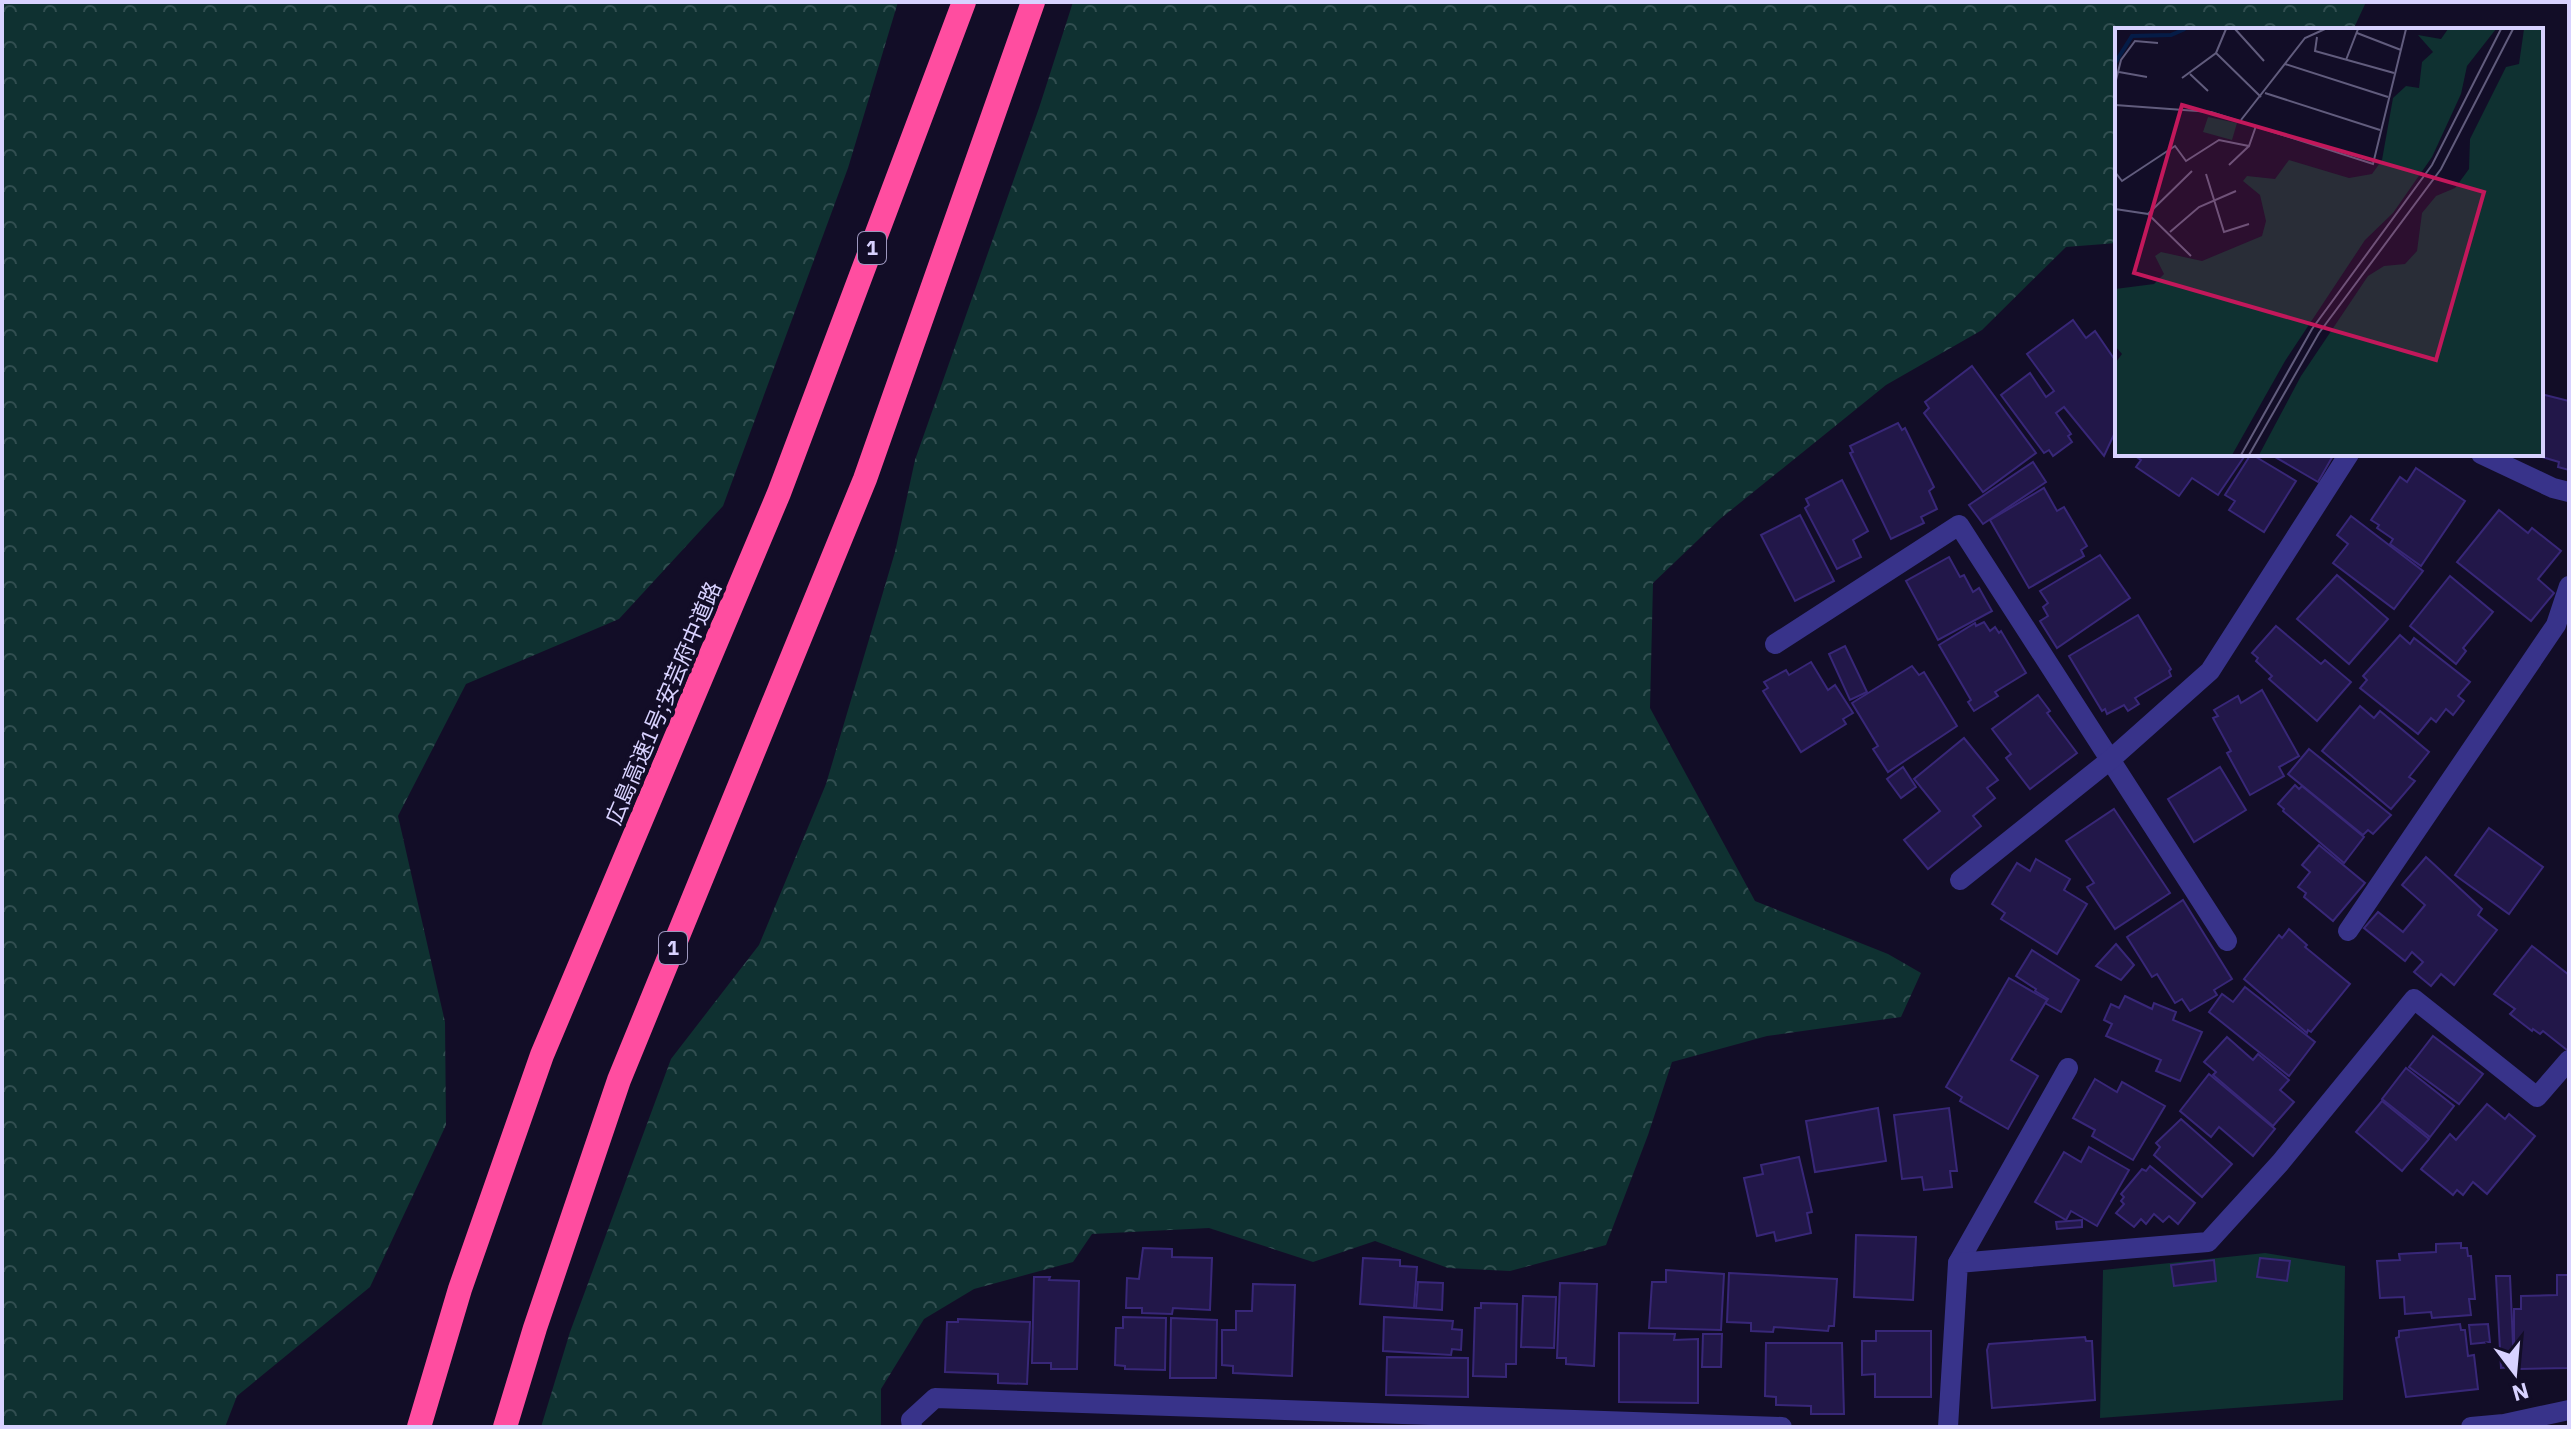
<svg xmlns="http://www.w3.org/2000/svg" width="2571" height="1429" viewBox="0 0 2571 1429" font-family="'IBM Plex Sans','Noto Sans JP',sans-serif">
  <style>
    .forest { fill: url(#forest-crowns) }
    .green { fill: #0f3131 }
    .building { fill: #221749; stroke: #382778; stroke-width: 2 }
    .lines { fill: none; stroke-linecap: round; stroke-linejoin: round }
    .minor { stroke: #38338a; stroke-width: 20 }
    .highway { stroke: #ff4da0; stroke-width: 24 }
    .labels { text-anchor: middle; stroke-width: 8; stroke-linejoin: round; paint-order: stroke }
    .shield { fill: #120d27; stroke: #9d97be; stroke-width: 2 }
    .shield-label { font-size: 20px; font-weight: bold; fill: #d8d2ff }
    .street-label { font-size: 22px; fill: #d8d2ff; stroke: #120d27 }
    .inset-river { fill: none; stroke: #051c47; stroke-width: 4 }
    .inset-road { fill: none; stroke: #615c7d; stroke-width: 2 }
    .view { fill: #c2185b; fill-opacity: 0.15; stroke: #c2185b; stroke-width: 4 }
    .inset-edge { fill: none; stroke: #d8d2ff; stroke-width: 4 }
  </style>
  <defs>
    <pattern id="forest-crowns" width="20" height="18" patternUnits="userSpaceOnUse" patternTransform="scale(2)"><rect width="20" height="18" fill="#0f3131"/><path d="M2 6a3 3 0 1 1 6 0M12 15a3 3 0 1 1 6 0" fill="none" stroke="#314e50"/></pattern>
  </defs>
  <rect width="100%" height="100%" fill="#120d27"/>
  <g class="forest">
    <polygon points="2,2 898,2 848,168 723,506 619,619 466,684 398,816 445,1022 446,1125 370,1287 237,1396 225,1427 2,1427"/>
    <polygon points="1073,2 2366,2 2353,30 2117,30 2117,243 2066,247 1982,330 1886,385 1720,519 1653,583 1650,708 1755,901 1888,954 1921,973 1901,1017 1767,1036 1672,1062 1648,1135 1606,1245 1510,1271 1448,1268 1375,1241 1313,1262 1209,1228 1092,1234 1073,1262 974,1289 924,1319 881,1389 881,1427 541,1427 570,1332 671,1059 759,945 826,784 895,552 915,460 1039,108"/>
  </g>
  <polygon class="green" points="2265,1253 2345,1266 2343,1400 2100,1418 2103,1270"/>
  <g class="building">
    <polygon points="2073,320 2086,338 2095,331 2117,363 2117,428 2104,456 2064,407 2056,413 2071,434 2068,436 2072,442 2053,456 2049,450 2044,453 2001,395 2030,373 2046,397 2054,391 2027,354"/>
    <polygon points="1972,366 2036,453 1983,492 1924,413 1929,408 1925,402"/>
    <polygon points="2541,394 2569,401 2569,470 2558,467 2559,462 2532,454 2541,454"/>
    <polygon points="1898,423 1902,430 1905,428 1934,487 1929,491 1937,509 1921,517 1924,523 1891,539 1850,453 1853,452 1850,446"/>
    <polygon points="2132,454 2246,454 2218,495 2192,478 2179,496 2136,467 2141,460"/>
    <polygon points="2251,454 2296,481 2264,532 2229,510 2235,501 2225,495"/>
    <polygon points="2270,454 2334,454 2318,482"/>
    <polygon points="2033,462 2046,482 1983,524 1969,505"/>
    <polygon points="2416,468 2465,501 2421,566 2390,544 2393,539 2377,528 2379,525 2371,520 2400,477 2407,482"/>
    <polygon points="1842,480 1868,531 1853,540 1861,557 1837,569 1805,508 1809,505 1806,499"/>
    <polygon points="2044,488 2057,511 2064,507 2087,546 2081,550 2084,556 2029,588 1990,520"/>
    <polygon points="2499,510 2528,533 2532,528 2561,551 2538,579 2554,593 2531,621 2457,562"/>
    <polygon points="1800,515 1834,581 1795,601 1761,535"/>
    <polygon points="2351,516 2423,571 2394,609 2333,563 2348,544 2337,535"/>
    <polygon points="2100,555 2130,598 2057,648 2040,621 2048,616 2043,607 2048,603 2040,591"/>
    <polygon points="1949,557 1960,577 1964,575 1973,592 1979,588 1992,611 1938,640 1906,581"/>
    <polygon points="2337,575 2388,619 2349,664 2297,619"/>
    <polygon points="2450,576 2493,612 2463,648 2466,651 2456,664 2410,626"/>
    <polygon points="2138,615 2171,669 2169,671 2171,676 2135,698 2139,704 2128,711 2124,705 2107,714 2105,709 2102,711 2069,656"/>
    <polygon points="1984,622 1990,631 1995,627 1999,633 2001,631 2026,673 1995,692 1998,696 1974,711 1968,702 1971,700 1939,645 1975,623 1976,626"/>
    <polygon points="2276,626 2321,664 2325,660 2351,682 2317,721 2269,679 2272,676 2256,661 2258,658 2252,653"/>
    <polygon points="2400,635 2410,644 2414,638 2470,682 2458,696 2464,701 2453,715 2446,709 2436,722 2431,718 2418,734 2360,688 2367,680 2363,676"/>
    <polygon points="1845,646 1867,692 1850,700 1829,654"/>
    <polygon points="1811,662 1828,690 1835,685 1853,713 1843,719 1846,724 1801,752 1763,691 1768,688 1764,682 1786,670 1789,675"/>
    <polygon points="1912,666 1919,675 1924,672 1957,726 1888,772 1873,749 1878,746 1852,703"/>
    <polygon points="2262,690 2299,756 2279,767 2284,776 2250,795 2227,753 2231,751 2213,718 2218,716 2214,710 2238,696 2241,703"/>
    <polygon points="2038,695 2050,711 2047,713 2077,753 2030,789 2006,758 2011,754 1992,729"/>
    <polygon points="2360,706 2374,718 2380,711 2429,752 2409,777 2415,781 2391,809 2322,751"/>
    <polygon points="1964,738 1998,780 1987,788 1995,798 1973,816 1981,826 1928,869 1904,840 1940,811 1914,779"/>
    <polygon points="2309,749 2391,815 2373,834 2368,830 2363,835 2288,774"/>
    <polygon points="1903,767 1916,787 1901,798 1887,779"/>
    <polygon points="2220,767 2246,810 2194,842 2168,799"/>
    <polygon points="2295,785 2299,789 2302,786 2364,837 2344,863 2283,811 2284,809 2278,804"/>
    <polygon points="2114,809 2170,893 2115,929 2087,887 2094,883 2066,841"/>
    <polygon points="2489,828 2543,867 2509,914 2455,875"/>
    <polygon points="2319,845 2365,883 2333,921 2304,897 2306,893 2298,887 2310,872 2302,865"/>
    <polygon points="2426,857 2482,909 2478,915 2497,930 2454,985 2441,974 2431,986 2414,972 2423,962 2412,952 2405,961 2364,928 2378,912 2403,932 2425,905 2402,885"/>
    <polygon points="2036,859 2070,879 2064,890 2087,904 2057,954 2001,919 2005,913 1992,904 2017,863 2030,871"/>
    <polygon points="2183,900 2232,979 2214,990 2217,995 2190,1011 2182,999 2175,1003 2157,974 2152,977 2127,937"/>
    <polygon points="2289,929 2307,945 2305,947 2350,984 2311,1032 2308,1030 2307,1033 2244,979 2279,935 2282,938"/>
    <polygon points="2116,944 2134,965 2121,980 2096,966"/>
    <polygon points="2532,946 2569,975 2569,1047 2567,1050 2543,1031 2540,1034 2533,1029 2532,1031 2510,1014 2515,1009 2494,994"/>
    <polygon points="2032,950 2079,980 2061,1012 2045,1003 2048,999 2035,991 2036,989 2016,976"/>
    <polygon points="2009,978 2047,1000 2011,1060 2038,1076 2008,1129 1960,1101 1962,1097 1946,1087"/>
    <polygon points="2245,987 2315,1042 2289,1076 2209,1012 2222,994 2233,1002"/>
    <polygon points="2125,996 2152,1009 2154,1003 2176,1012 2173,1020 2202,1032 2180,1081 2156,1071 2161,1060 2106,1036 2112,1024 2104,1020 2111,1004 2119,1008"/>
    <polygon points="2433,1036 2483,1074 2459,1104 2409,1067"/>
    <polygon points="2227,1037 2253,1060 2258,1054 2289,1080 2280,1090 2294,1102 2273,1126 2213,1075 2216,1072 2204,1062"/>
    <polygon points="2406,1068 2454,1106 2430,1137 2382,1099"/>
    <polygon points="2209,1074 2275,1129 2253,1156 2219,1127 2211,1137 2180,1111"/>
    <polygon points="2095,1079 2117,1092 2122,1082 2165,1106 2133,1160 2092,1136 2095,1130 2073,1118"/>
    <polygon points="2382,1101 2429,1139 2402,1171 2356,1132"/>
    <polygon points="2487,1104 2505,1119 2509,1114 2535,1136 2487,1194 2473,1182 2463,1195 2457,1190 2453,1195 2421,1169 2450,1134 2456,1140"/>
    <polygon points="1878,1108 1886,1161 1815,1172 1806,1121"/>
    <polygon points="1949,1108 1957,1171 1950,1171 1952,1187 1924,1190 1922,1177 1902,1179 1894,1115"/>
    <polygon points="2181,1119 2232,1164 2202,1197 2154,1155 2160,1147 2156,1143"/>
    <polygon points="2089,1147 2129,1170 2097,1226 2071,1211 2066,1220 2035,1202 2064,1152 2081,1162"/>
    <polygon points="1799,1157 1812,1212 1807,1213 1811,1233 1776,1241 1774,1232 1757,1236 1744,1178 1763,1174 1761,1165"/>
    <polygon points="2150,1166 2195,1203 2178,1224 2169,1216 2163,1222 2154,1214 2146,1224 2141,1219 2134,1227 2116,1213 2124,1204 2121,1201 2124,1197 2121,1194 2142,1169 2146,1171"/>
    <polygon points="2082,1220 2082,1227 2057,1229 2056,1222"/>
    <polygon points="1856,1235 1916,1237 1913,1300 1854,1297"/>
    <polygon points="2461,1243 2461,1248 2467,1248 2468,1256 2471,1256 2475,1299 2469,1299 2471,1315 2432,1318 2431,1312 2405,1314 2404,1297 2380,1298 2377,1261 2400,1260 2399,1254 2436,1252 2436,1244"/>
    <polygon points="1143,1248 1172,1249 1172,1257 1212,1258 1210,1310 1173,1308 1172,1314 1142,1313 1142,1308 1126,1308 1127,1278 1139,1279"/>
    <polygon points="1363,1258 1400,1260 1400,1266 1417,1267 1414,1308 1360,1304"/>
    <polygon points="2260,1258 2290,1261 2287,1281 2257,1277"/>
    <polygon points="2214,1260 2216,1281 2174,1286 2171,1265"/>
    <polygon points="1666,1270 1724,1274 1721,1330 1649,1328 1652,1282 1666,1282"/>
    <polygon points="1729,1273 1837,1279 1834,1326 1829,1326 1828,1331 1774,1327 1773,1332 1751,1331 1751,1323 1727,1322"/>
    <polygon points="2557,1275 2569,1275 2569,1368 2519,1369 2519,1352 2514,1351 2514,1309 2521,1309 2521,1296 2557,1295"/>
    <polygon points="2496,1276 2510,1276 2514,1367 2501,1368"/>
    <polygon points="1034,1277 1050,1277 1049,1280 1079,1281 1077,1369 1051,1369 1051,1363 1032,1363"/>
    <polygon points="1418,1282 1443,1283 1442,1310 1416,1308"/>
    <polygon points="1560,1283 1597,1284 1594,1366 1566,1364 1566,1358 1557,1358"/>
    <polygon points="1253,1284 1295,1285 1292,1376 1233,1373 1233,1366 1222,1365 1222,1330 1236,1330 1236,1311 1252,1311"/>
    <polygon points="1523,1296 1556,1297 1554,1348 1521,1347"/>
    <polygon points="1481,1303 1517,1304 1516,1364 1506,1364 1506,1377 1473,1376 1475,1308 1481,1308"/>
    <polygon points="1123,1317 1166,1318 1165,1370 1125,1369 1125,1366 1115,1365 1116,1328 1123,1328"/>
    <polygon points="1384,1317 1453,1321 1452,1329 1462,1330 1461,1350 1452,1349 1451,1355 1383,1351"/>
    <polygon points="1171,1318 1217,1320 1216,1378 1170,1378"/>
    <polygon points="958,1319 1030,1322 1027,1384 998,1383 998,1374 945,1372 947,1322 958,1322"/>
    <polygon points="2460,1324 2461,1330 2465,1330 2468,1356 2474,1355 2478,1389 2406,1397 2396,1338 2399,1337 2399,1331"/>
    <polygon points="2488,1324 2490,1342 2471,1344 2469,1325"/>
    <polygon points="1876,1331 1931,1331 1931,1397 1875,1397 1875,1374 1862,1375 1862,1341 1876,1341"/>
    <polygon points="1619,1333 1675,1334 1674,1340 1698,1339 1698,1403 1619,1402"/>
    <polygon points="1703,1334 1722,1334 1721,1367 1702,1367"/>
    <polygon points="2085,1337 2086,1341 2092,1341 2095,1400 1992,1408 1987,1350 1989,1344"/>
    <polygon points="1766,1343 1842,1343 1844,1414 1811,1414 1811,1406 1776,1405 1776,1397 1765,1396"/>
    <polygon points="1387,1357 1468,1358 1468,1397 1386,1395"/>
  </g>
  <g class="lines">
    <g class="minor">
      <polyline points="2481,454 2553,488 2569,492"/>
      <polyline points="1775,644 1959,525 2227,941"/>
      <polyline points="1960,880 2110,760 2210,671 2349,454"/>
      <polyline points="2348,931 2556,625 2569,586"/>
      <polyline points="1958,1263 2068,1068"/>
      <polyline points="912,1427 911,1420 935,1398 1782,1427"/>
      <polyline points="1948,1427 1958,1263 2208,1242 2280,1163 2414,999 2537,1097 2569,1060"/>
      <polyline points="2471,1427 2504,1424 2569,1410"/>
    </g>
    <g class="highway">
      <polyline points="419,1427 460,1289 542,1055 779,493 964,2"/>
      <polyline points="505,1427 535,1328 619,1080 865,479 1033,2"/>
    </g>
  </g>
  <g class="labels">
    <g class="shield">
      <rect x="858" y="232" width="28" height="32" rx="6"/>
      <rect x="659" y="932" width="28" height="32" rx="6"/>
    </g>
    <g class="shield-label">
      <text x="872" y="255">1</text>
      <text x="673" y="955">1</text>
    </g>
    <g class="street-label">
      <text transform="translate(663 703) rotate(-67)" y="8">広島高速1号;安芸府中道路</text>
    </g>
  </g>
  <g transform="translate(2115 28)">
    <rect width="428" height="428" fill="#120d27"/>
    <path d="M333,1H381L352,38L346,66L317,129L278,185L250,212L170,333L117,427H0L1,334L7,326L0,318V261L39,256L49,246L40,228L46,224L87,233L147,208L151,193L145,167L128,153L132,148L160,151L174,132L234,150L257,146L267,132L278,70L291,58L304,60L307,34L318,24L303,7L326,11ZM409,1H428V427H144L186,348L253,248L269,238L290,236L302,223L307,185L321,168L340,160L354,141L355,111L391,39L404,36Z" fill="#0f3131"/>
    <path d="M93,89L122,95L117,112L88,104Z" fill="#0f3131"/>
    <path class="inset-river" d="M0,35L17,8L56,7L70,1"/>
    <path class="inset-road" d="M120,1L149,33M242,5L286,22M202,9L200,23L279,45M101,25L146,69M231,32L243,1M170,36L273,69M4,44L32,49M75,46L93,63M67,50L101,25L111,1M0,56L6,32L20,13L43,15M150,65L265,102M0,77L96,84L258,136L291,1M126,92L190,10L210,1M114,137L134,118M0,144L7,153L60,118L71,133L104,112L134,118L141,98M91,146L109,204L134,196M0,181L33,186L76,228M33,186L77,143M55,204L84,179L121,163M126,427L197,301L317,137L386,1M134,427L204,305L326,141L398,1"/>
    <path class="view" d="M67,77L369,164L321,332L19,245Z"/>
    <rect width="428" height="428" class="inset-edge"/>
  </g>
  <rect width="2571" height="1429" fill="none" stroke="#d8d2ff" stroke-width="8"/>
  <g transform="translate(2515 1373) rotate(164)" stroke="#120d27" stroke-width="6" paint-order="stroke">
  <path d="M0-6L14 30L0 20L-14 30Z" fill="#d8d2ff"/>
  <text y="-12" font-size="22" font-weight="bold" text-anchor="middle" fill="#d8d2ff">N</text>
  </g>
</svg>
